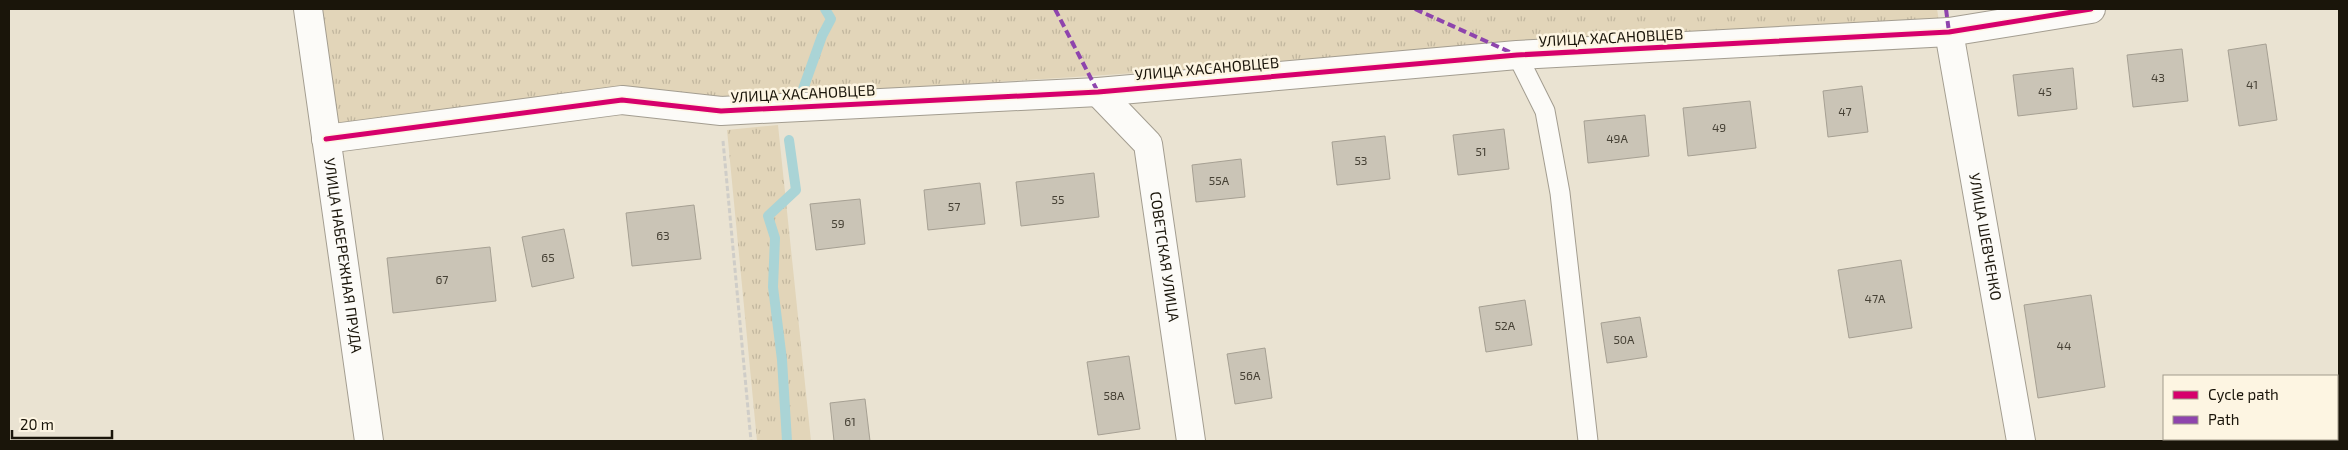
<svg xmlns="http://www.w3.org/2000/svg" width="2348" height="450" viewBox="0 0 2348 450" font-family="'Exo 2',sans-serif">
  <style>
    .grass { fill: url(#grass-tufts) }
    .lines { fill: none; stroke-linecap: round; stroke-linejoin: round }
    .stream { stroke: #aad4d6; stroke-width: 10 }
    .building { fill: #cac4b6; stroke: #a6a093 }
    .service-casing { stroke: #a39d90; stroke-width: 21 }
    .minor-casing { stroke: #a39d90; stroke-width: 30 }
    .tertiary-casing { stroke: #a39d90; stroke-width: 30 }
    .path { stroke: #cfcdc8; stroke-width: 3; stroke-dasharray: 5 2.5; stroke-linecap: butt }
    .service { stroke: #fcfbf8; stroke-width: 19 }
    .minor { stroke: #fcfbf8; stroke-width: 28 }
    .tertiary { stroke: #fcfbf8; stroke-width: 28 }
    .quiet { stroke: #8e44ad; stroke-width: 4; stroke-dasharray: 8 4; stroke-linecap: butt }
    .cycleway-casing { stroke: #fdf5e2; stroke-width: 8 }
    .cycleway { stroke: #d6006c; stroke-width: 5 }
    .labels { text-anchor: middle; stroke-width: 5; stroke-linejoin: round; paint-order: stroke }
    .number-label { font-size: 12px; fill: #464135 }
    .street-label { font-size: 15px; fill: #1a150a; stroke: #fdf5e2 }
  </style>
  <defs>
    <pattern id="grass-tufts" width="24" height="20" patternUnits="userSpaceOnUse" patternTransform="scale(1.25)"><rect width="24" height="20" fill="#e2d5b9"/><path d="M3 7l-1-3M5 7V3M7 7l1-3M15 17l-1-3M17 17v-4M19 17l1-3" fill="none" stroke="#c1b69e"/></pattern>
  </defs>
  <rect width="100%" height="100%" fill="#eae3d2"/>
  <g class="grass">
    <polygon points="322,9 1937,9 1939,21 718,100 339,133"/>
    <polygon points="778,125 811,441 757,441 727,130"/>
  </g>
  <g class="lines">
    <g class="stream">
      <polyline points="802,92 822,36 831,19 825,9"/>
      <polyline points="787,441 782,360 773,287 775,238 768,216 796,190 789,140"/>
    </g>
  </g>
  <g class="building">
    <polygon points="2266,44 2277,120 2239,126 2228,50"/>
    <polygon points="2182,49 2188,101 2133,107 2127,55"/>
    <polygon points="2073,68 2077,109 2018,116 2013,75"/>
    <polygon points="1862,86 1868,132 1828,137 1823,91"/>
    <polygon points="1750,101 1756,148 1688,156 1683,108"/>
    <polygon points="1645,115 1649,156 1588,163 1584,121"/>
    <polygon points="1504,129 1509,169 1458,175 1453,135"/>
    <polygon points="1385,136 1390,179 1337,185 1332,142"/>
    <polygon points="1241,159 1245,197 1196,202 1192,165"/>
    <polygon points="1094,173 1099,217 1021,226 1016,182"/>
    <polygon points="980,183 985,224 928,230 924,190"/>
    <polygon points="860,199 865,244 816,250 810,204"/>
    <polygon points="694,205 701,259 632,266 626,213"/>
    <polygon points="564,229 574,278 532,287 522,237"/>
    <polygon points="490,247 496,301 393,313 387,258"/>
    <polygon points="1901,260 1912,328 1849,338 1838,270"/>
    <polygon points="2091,295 2105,387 2038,398 2024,305"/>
    <polygon points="1525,300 1532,345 1486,352 1479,307"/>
    <polygon points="1640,317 1647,357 1607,363 1601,323"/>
    <polygon points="1265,348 1272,398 1235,404 1227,354"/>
    <polygon points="1129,356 1140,429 1098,435 1087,362"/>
    <polygon points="865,399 870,441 834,441 830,403"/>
    <polygon points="2203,439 2251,439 2252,441 2204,441"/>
  </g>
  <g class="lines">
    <defs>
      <polyline id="service" points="1517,55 1545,111 1560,193 1588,441"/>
      <g id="minor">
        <path id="s1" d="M1949,32L2021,441"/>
        <path id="s2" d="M1098,92L1148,144L1191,441"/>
        <polyline points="326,139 622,100 721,111 1098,92 1517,55 1949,32 2091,9"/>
      </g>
      <g id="tertiary">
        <path id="s3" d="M308,9L369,441"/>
      </g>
    </defs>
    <use href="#service" class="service-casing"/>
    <use href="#minor" class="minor-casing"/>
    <use href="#tertiary" class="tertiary-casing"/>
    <polyline class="path" points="723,141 751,441"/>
    <use href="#service" class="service"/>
    <use href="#minor" class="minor"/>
    <use href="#tertiary" class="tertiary"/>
    <g class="quiet">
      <polyline points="1055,9 1098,92"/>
      <polyline points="1415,9 1512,53"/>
      <polyline points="1946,9 1949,32"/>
    </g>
    <defs>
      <polyline id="cycleway" points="326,139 622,100 721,111 1098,92 1517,55 1949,32 2091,9"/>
    </defs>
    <use href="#cycleway" class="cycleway-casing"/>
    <use href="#cycleway" class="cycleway"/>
  </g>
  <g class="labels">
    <g class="number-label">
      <text x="2158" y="82">43</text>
      <text x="2252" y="89">41</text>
      <text x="2045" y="96">45</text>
      <text x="1845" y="116">47</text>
      <text x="1719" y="132">49</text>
      <text x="1617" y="143">49А</text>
      <text x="1481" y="156">51</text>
      <text x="1361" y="165">53</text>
      <text x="1219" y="185">55А</text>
      <text x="1058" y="204">55</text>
      <text x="954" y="211">57</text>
      <text x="838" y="228">59</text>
      <text x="663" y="240">63</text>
      <text x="548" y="262">65</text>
      <text x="442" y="284">67</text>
      <text x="1875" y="303">47А</text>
      <text x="1505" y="330">52А</text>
      <text x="1624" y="344">50А</text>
      <text x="2064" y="350">44</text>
      <text x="1250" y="380">56А</text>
      <text x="1114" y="400">58А</text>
      <text x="850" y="426">61</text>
    </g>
    <g class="street-label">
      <text transform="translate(1611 38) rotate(-3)" y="5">УЛИЦА ХАСАНОВЦЕВ</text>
      <text transform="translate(1207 69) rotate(-5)" y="5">УЛИЦА ХАСАНОВЦЕВ</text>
      <text transform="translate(803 94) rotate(-3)" y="5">УЛИЦА ХАСАНОВЦЕВ</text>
      <text dy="5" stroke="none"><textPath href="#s1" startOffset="208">УЛИЦА ШЕВЧЕНКО</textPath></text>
      <text dy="5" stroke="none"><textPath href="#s3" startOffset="249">УЛИЦА НАБЕРЕЖНАЯ ПРУДА</textPath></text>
      <text dy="5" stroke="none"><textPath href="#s2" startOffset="186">СОВЕТСКАЯ УЛИЦА</textPath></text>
    </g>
  </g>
  <rect width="2348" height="450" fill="none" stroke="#1a150a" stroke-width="20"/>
  <rect x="2163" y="375" width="175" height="65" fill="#fdf5e2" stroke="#a29b8c"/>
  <rect x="2173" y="391" width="25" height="8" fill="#d6006c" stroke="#a29b8c"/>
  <text x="2208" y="400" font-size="15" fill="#1a150a">Cycle path</text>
  <rect x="2173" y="416" width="25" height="8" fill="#8e44ad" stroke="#a29b8c"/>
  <text x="2208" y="425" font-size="15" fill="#1a150a">Path</text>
  <path d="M12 430v8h100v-8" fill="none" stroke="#1a150a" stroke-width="2.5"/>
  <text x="20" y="430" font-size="15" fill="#1a150a" stroke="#fdf5e2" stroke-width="4" paint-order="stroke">20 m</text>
</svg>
